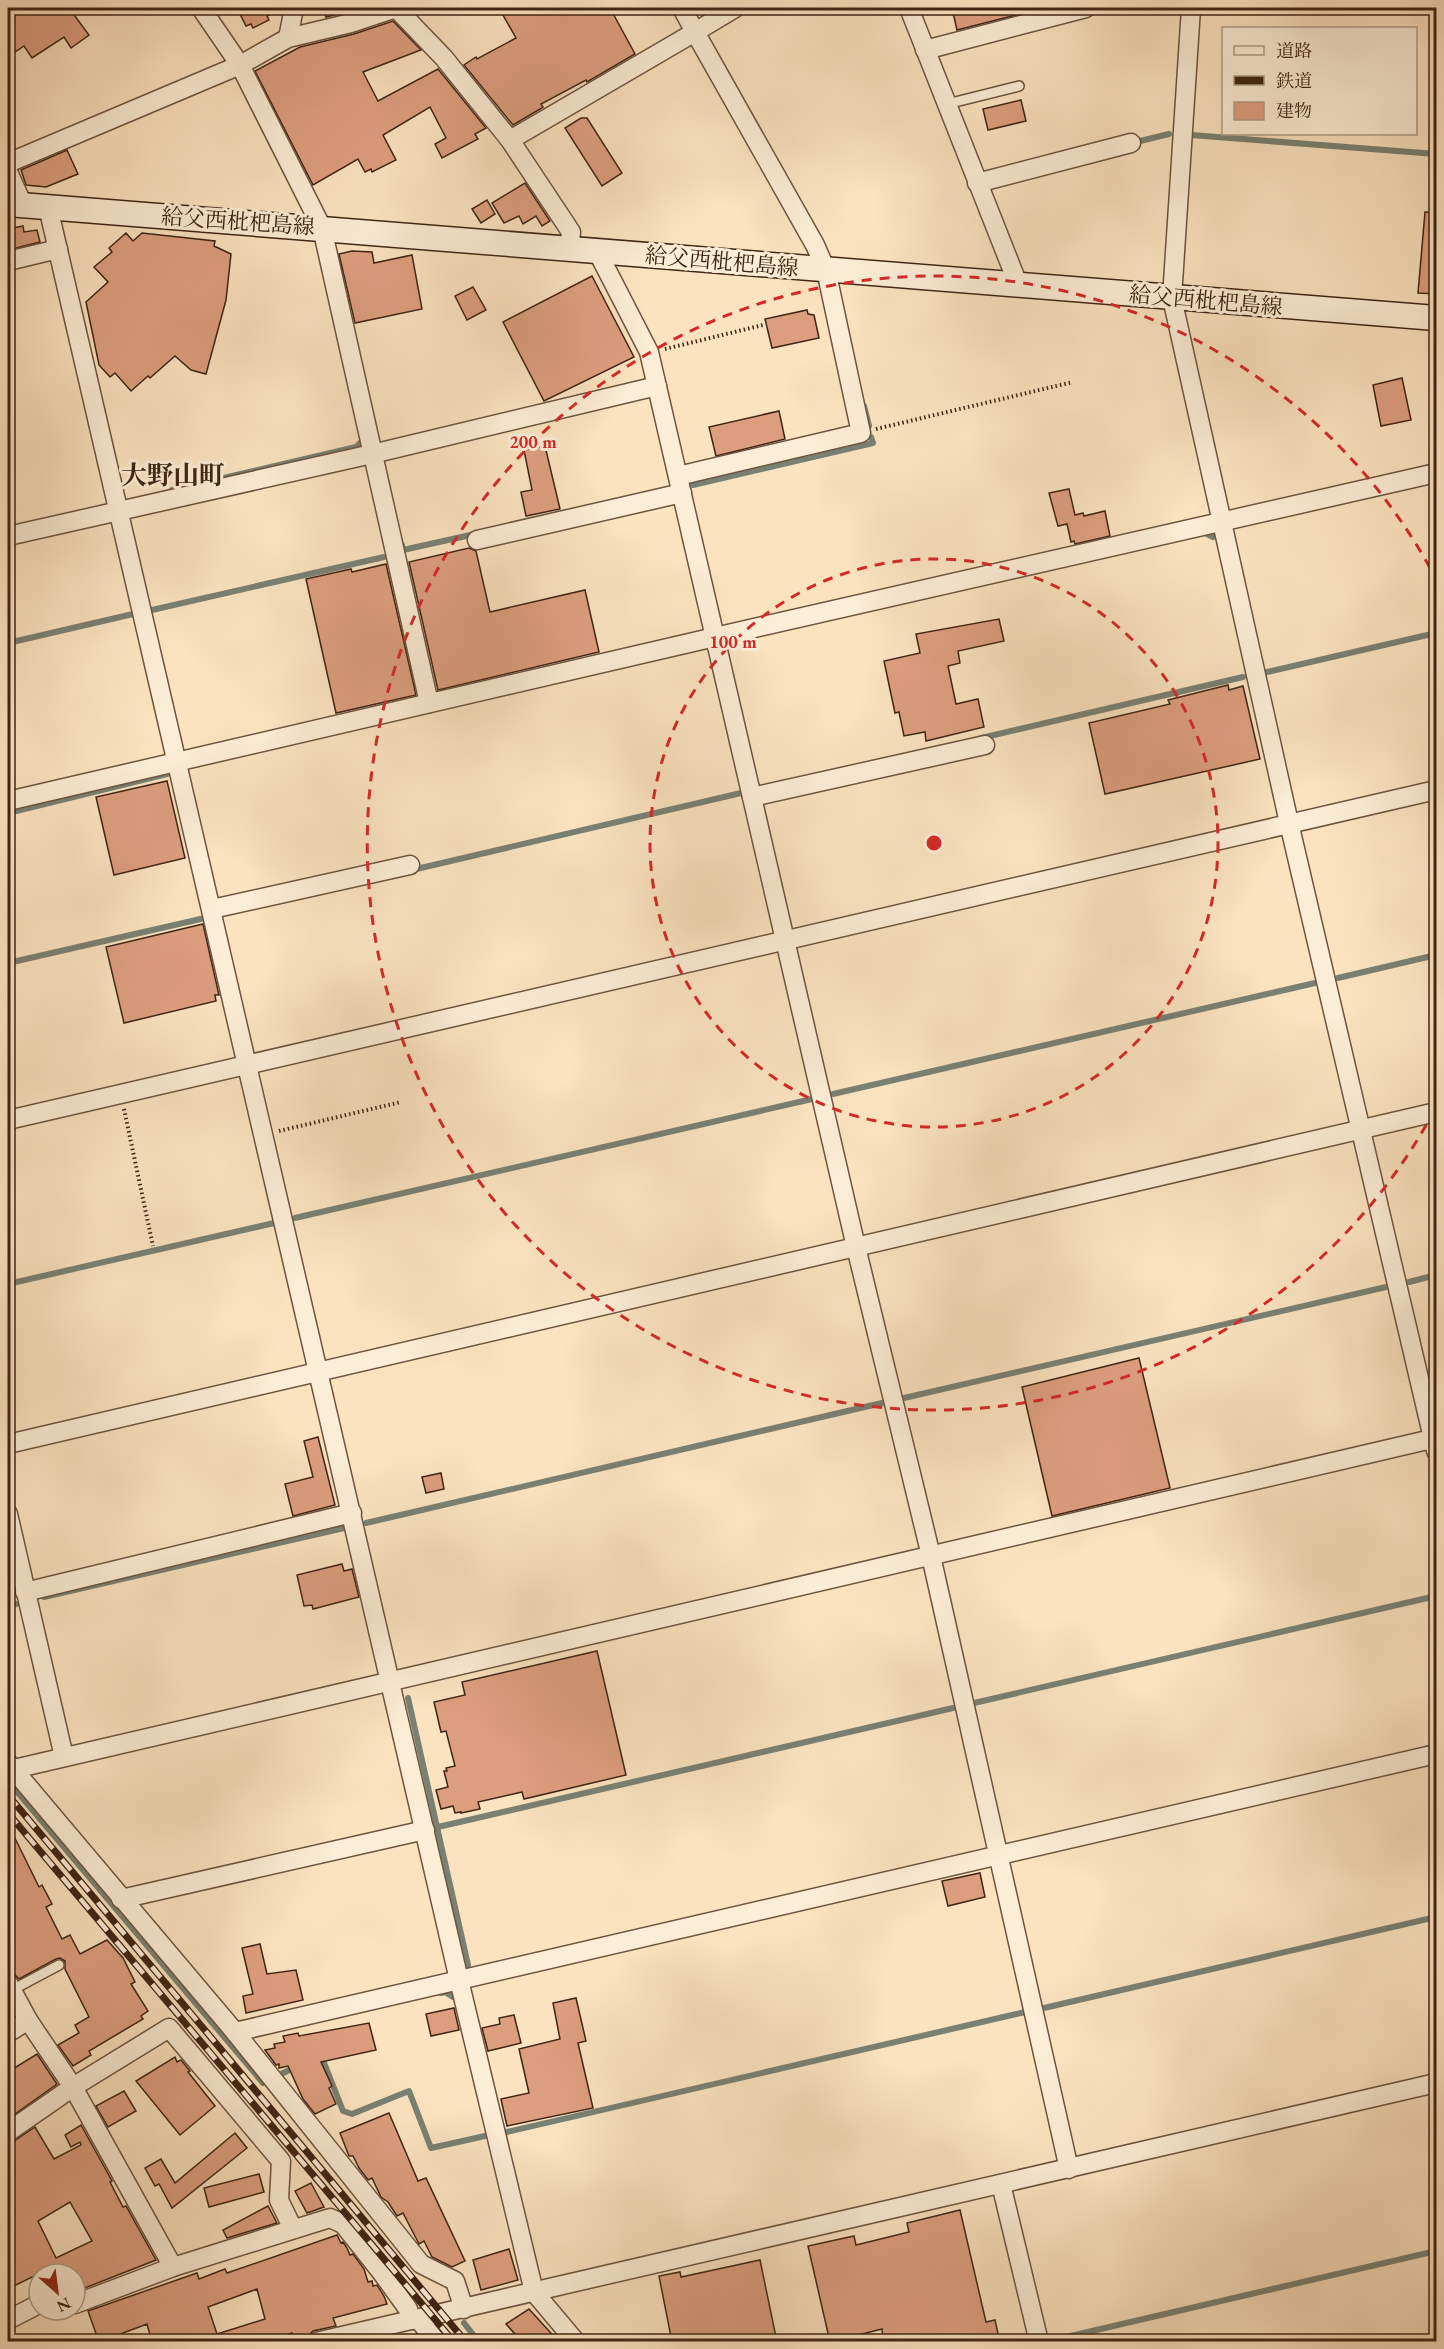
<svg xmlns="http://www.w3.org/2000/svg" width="1444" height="2349" viewBox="0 0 1444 2349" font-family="'EB Garamond','Noto Serif JP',serif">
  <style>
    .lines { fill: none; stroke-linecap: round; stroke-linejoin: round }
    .stream { stroke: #798173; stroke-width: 6 }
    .building { fill: #dd9e7f; stroke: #3f2514; stroke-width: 1.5; fill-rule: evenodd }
    .lane-casing { stroke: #6e543f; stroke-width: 12 }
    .street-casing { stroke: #6e543f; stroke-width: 21 }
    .secondary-casing { stroke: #3f2514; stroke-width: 27 }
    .path { stroke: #3f2514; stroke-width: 4; stroke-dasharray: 1.5 3; stroke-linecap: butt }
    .lane { stroke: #fcedd6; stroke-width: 9 }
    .street { stroke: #fcedd6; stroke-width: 18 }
    .secondary { stroke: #fcedd6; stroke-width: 24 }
    .rail-casing { stroke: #3f2514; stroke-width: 7 }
    .rail { stroke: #fcedd6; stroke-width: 4.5; stroke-dasharray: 14; stroke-linecap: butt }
    .ring { fill: none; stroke: #d62828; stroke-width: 3; stroke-dasharray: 10 8 }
    .labels { text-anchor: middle; stroke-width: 6; stroke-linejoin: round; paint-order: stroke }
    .street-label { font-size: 22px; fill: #3f2514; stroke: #fcedd6 }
    .quarter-label { font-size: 26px; font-weight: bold; fill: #3f2514; stroke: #fcedd6 }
    .centre { fill: #d62828; stroke: #fcedd6; stroke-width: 3 }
    .ring-label { font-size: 18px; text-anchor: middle; font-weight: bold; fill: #d62828; stroke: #fcedd6; stroke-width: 6; stroke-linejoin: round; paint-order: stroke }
  </style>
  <rect width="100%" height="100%" fill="#fbe3c0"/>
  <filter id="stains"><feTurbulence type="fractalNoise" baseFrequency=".00333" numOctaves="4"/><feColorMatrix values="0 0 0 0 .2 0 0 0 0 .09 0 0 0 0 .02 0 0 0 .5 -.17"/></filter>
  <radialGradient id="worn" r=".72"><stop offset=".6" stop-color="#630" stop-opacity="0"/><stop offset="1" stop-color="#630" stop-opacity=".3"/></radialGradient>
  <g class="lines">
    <g class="stream">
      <polyline points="1191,135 1436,154"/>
      <polyline points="1136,142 1169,134"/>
      <polyline points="864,406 869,426"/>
      <polyline points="693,485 873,443 871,437"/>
      <polyline points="172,490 356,447 362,441"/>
      <polyline points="1200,533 1203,532 1213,537"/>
      <polyline points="402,545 403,550 475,534"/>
      <polyline points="152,610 384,557"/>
      <polyline points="8,643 133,614"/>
      <polyline points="1267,672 1436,633"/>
      <polyline points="981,738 1243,677"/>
      <polyline points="8,813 167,774"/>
      <polyline points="412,870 741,793"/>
      <polyline points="8,963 205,918"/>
      <polyline points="1338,978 1436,955"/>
      <polyline points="833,1094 1315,983"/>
      <polyline points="295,1218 812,1099"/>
      <polyline points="1409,1282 1436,1275"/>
      <polyline points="8,1284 274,1223"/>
      <polyline points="904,1398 1386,1287"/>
      <polyline points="366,1523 882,1403"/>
      <polyline points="44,1597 344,1528"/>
      <polyline points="8,1606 16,1604"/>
      <polyline points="408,1698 468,1965"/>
      <polyline points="974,1703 1436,1596"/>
      <polyline points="8,1781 263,2083"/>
      <polyline points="438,1827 953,1708"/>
      <polyline points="441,1993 445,1992 453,1997"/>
      <polyline points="1044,2008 1436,1917"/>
      <polyline points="321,2055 343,2111 352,2114 409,2091 431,2148 485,2136"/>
      <polyline points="281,2074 296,2067"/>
      <polyline points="507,2132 1025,2012"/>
      <polyline points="464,2323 479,2342"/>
      <polyline points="1049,2341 1436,2251"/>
    </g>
  </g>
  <g class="building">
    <polygon points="16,8 69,8 89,35 71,48 64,37 32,58 24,46 12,54 8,44 8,13"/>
    <polygon points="237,8 283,8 267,16 269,20 253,28 251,24 246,26"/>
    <polygon points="322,8 362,8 326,17"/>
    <polygon points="499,8 610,8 635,54 587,82 586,80 541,104 543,107 540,109 513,125 464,65 476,57 477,59 516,38"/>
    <polygon points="952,8 1031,8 1032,11 957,30"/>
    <polygon points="393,21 421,50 363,72 378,101 438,69 486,128 475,134 478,139 442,158 435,144 446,138 430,107 383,135 396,160 372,172 371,169 365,172 358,159 313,185 255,71 300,47 354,34"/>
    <polygon points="1021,100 1026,121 988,130 983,109"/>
    <polygon points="581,118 587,118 622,173 602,186 565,128"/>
    <polygon points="67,150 78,174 46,187 26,185 21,170"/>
    <polygon points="525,183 550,221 542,226 536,216 523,224 519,216 504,223 492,203"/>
    <polygon points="487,200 495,214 481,223 472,209"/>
    <polygon points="1425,212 1437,213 1437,294 1418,293"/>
    <polygon points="23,226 24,232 37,230 40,242 8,250 8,229"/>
    <polygon points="126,233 133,241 142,233 215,241 214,246 231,254 226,300 206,374 191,370 175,356 150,378 148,376 131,391 115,373 110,377 99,365 86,302 108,282 94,267 112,252 109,248"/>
    <polygon points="352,251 372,252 374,263 412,255 422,309 355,323 339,254"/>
    <polygon points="592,276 634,357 544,401 503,322"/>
    <polygon points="473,287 486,310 467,320 455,296"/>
    <polygon points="807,310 808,314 814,315 819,338 772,348 765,319"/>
    <polygon points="1402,378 1411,420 1381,426 1373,385"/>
    <polygon points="779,411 785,439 716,456 709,427"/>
    <polygon points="545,446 560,509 526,516 521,492 532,490 524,450"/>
    <polygon points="1069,489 1075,515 1083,513 1084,516 1105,511 1110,536 1075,544 1074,541 1071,542 1067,524 1058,526 1049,493"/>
    <polygon points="469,548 476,551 490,612 585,590 599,652 438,690 409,562"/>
    <polygon points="386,564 416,695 336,713 306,579 351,569 352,572"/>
    <polygon points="999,619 1004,641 958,651 960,663 948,666 956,704 978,699 984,727 926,741 925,732 904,736 899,712 895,713 884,661 920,653 916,634"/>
    <polygon points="1228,685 1229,690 1243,686 1260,759 1105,794 1089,723 1170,704 1168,700"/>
    <polygon points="167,781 185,858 114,875 96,797"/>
    <polygon points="203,924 219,995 215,995 216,1001 124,1023 106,947"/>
    <polygon points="1139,1358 1170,1488 1052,1516 1022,1387"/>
    <polygon points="318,1437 335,1505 293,1516 285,1484 313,1477 304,1441"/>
    <polygon points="441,1473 444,1489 426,1493 422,1477"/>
    <polygon points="342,1564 344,1571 352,1569 359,1597 313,1609 312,1605 304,1606 297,1575"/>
    <polygon points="597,1651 626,1775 524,1799 522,1792 478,1802 480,1809 461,1813 461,1812 455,1813 453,1806 441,1809 436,1790 448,1787 444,1771 447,1771 446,1768 455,1766 446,1731 441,1732 434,1702 465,1695 462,1682"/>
    <polygon points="8,1824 39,1887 42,1885 52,1904 46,1907 62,1939 70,1935 80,1954 107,1940 123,1958 135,1982 131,1984 148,2011 141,2016 143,2019 89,2051 91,2055 73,2066 58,2045 79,2033 75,2025 89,2017 65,1969 65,1961 60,1958 56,1959 19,1979 14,1974 8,1972"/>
    <polygon points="980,1873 985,1897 948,1906 942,1881"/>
    <polygon points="260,1944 267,1974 296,1970 303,2000 246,2013 243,1996 253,1994 242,1948"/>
    <polygon points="576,1998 586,2041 578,2043 593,2108 507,2126 501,2099 529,2093 519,2049 560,2039 553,2003"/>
    <polygon points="454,2008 459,2030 431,2036 426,2014"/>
    <polygon points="514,2015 521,2043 488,2051 482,2028 500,2024 499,2018"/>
    <polygon points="369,2023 376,2050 321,2062 332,2086 329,2088 336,2104 315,2114 303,2099 288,2066 279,2068 279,2064 276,2065 265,2050 275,2048 274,2044 285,2042 283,2036 298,2033 299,2036"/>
    <polygon points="37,2054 57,2084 8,2119 8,2072"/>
    <polygon points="175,2057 177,2062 181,2060 190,2071 188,2072 215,2106 180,2135 136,2081"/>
    <polygon points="124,2091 136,2111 108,2127 96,2106"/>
    <polygon points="389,2113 418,2181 426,2178 465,2261 452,2267 432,2257 424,2241 419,2244 403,2213 397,2216 388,2202 381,2197 372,2178 368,2180 359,2168 353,2156 349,2156 340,2133"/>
    <path d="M81,2125L112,2181L110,2182L123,2207L126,2206L156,2260L77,2291L75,2274H38L8,2289V2143L14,2141L35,2127L54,2159L81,2145L80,2142L71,2147L65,2135ZM70,2202L92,2241L56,2258L38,2221Z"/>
    <polygon points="235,2133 247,2148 172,2208 159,2184 155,2186 145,2168 161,2159 175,2183"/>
    <polygon points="259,2174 264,2192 209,2207 204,2188"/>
    <polygon points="311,2183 324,2207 307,2213 295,2191"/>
    <polygon points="268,2206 277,2223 227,2238 223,2230"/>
    <polygon points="960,2210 986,2322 995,2320 1000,2342 883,2342 882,2329 830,2342 808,2246 854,2236 856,2245 909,2232 907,2223"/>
    <path d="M337,2235L341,2243L343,2242L347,2248L350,2255L353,2254L364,2269L368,2282L372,2281L373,2286L377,2285L384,2296L387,2304L333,2318L336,2326L313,2331L306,2338L294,2341L292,2333L264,2342H152L147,2324L115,2336L117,2342H99L88,2311L197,2273L199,2279L225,2269L227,2273ZM257,2289L265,2319L217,2334L208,2307Z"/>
    <polygon points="509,2249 518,2280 481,2290 473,2260"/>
    <polygon points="760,2260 777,2342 672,2342 659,2276 680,2272 681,2277"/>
    <polygon points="529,2309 559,2342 522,2342 506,2324"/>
  </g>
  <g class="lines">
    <defs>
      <g id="lane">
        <polyline points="947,104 1019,86"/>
        <polyline points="12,1990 59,1965"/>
      </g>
      <g id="street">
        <polyline points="201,8 240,65 322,228 429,703"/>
        <polyline points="396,8 444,58 510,140 571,232 569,249"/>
        <polyline points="682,8 695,32 735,8"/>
        <polyline points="909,8 1018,284"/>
        <polyline points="1191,8 1172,298 1289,823 1436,1451"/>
        <polyline points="288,38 294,8"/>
        <polyline points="925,50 1086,8"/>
        <polyline points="510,140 695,32 815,245 826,270 861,433 678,476"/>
        <polyline points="8,163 240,65 288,38 351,23 396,8"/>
        <polyline points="8,172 23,205"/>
        <polyline points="977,183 1131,143"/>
        <polyline points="48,207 459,1980 534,2292 576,2342"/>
        <polyline points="597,251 649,352 856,1247 931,1556 1069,2169"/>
        <polyline points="8,261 58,249"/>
        <polyline points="8,536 372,454 657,386"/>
        <polyline points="477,540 682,493"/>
        <polyline points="752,797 985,745"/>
        <polyline points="8,801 715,637 1436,473"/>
        <polyline points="212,909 410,865"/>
        <polyline points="8,1120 1436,790"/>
        <polyline points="8,1444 1436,1112"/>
        <polyline points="8,1514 64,1757"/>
        <polyline points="25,1592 352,1513"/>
        <polyline points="8,1763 235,2032 1436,1754"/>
        <polyline points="14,1769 1436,1438"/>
        <polyline points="121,1899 425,1830"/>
        <polyline points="8,1983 28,2020 73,2087 8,2132"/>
        <polyline points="235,2032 421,2264 455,2281 464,2309"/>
        <polyline points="8,2033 28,2020"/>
        <polyline points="1001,2184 1039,2342"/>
        <polyline points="173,2267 73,2087 169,2028 281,2161 279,2200 293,2229"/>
        <polyline points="75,2304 173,2267 330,2218 343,2224 382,2273 408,2309 411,2320"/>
        <polyline points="418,2319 437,2342"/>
        <polyline points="8,2320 39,2304"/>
        <polyline points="316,2342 1436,2083"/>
      </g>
      <polyline id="secondary" points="8,204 1436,318"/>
    </defs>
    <use href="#lane" class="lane-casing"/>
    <use href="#street" class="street-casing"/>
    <use href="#secondary" class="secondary-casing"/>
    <g class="path">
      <polyline points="665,349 763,325"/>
      <polyline points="876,429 1073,382"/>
      <polyline points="124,1109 153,1246"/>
      <polyline points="279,1131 401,1102"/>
    </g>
    <use href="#lane" class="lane"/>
    <use href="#street" class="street"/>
    <use href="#secondary" class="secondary"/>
    <defs>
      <g id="rail">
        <polyline points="8,1795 466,2342"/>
        <polyline points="8,1813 454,2342"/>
      </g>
    </defs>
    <use href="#rail" class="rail-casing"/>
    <use href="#rail" class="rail"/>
  </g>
  <g class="ring">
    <circle cx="934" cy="843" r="284"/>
    <path d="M1435 1109A567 567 0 1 1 1435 577"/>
  </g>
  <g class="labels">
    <g class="street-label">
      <text transform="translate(238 221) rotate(4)" y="8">給父西枇杷島線</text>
      <text transform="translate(722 261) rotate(5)" y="8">給父西枇杷島線</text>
      <text transform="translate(1206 300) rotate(5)" y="8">給父西枇杷島線</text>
    </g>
    <g class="quarter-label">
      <text x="173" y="484">大野山町</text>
    </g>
  </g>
  <circle cx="934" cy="843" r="9" class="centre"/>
  <g class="ring-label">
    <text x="533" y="448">200 m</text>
    <text x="733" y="648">100 m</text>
  </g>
  <rect width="1444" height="2349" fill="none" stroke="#fbe3c0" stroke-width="30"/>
  <rect x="9" y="9" width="1426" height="2331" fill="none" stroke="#3f2514" stroke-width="3"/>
  <rect x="15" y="15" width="1414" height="2319" fill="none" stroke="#3f2514" stroke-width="1.5"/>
  <rect x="1222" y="27" width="195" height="108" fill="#fcedd6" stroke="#b09d88" stroke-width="1.5"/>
  <rect x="1234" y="46" width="30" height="9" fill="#fcedd6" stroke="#b09d88" stroke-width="1.5"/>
  <text x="1276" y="57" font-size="18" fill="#3f2514">道路</text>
  <rect x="1234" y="76" width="30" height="9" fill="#3f2514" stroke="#b09d88" stroke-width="1.5"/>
  <text x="1276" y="87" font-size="18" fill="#3f2514">鉄道</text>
  <rect x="1234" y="102" width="30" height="18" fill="#dd9e7f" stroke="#b09d88" stroke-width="1.5"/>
  <text x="1276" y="117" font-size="18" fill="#3f2514">建物</text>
  <g transform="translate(57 2292) rotate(152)"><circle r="28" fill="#fcedd6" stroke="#b09d88" stroke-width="1.5"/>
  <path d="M0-4.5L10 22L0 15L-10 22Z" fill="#8f2418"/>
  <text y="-9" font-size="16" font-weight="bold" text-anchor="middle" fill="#3f2514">N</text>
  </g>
  <rect width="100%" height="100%" filter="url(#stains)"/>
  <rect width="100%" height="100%" fill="url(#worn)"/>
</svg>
